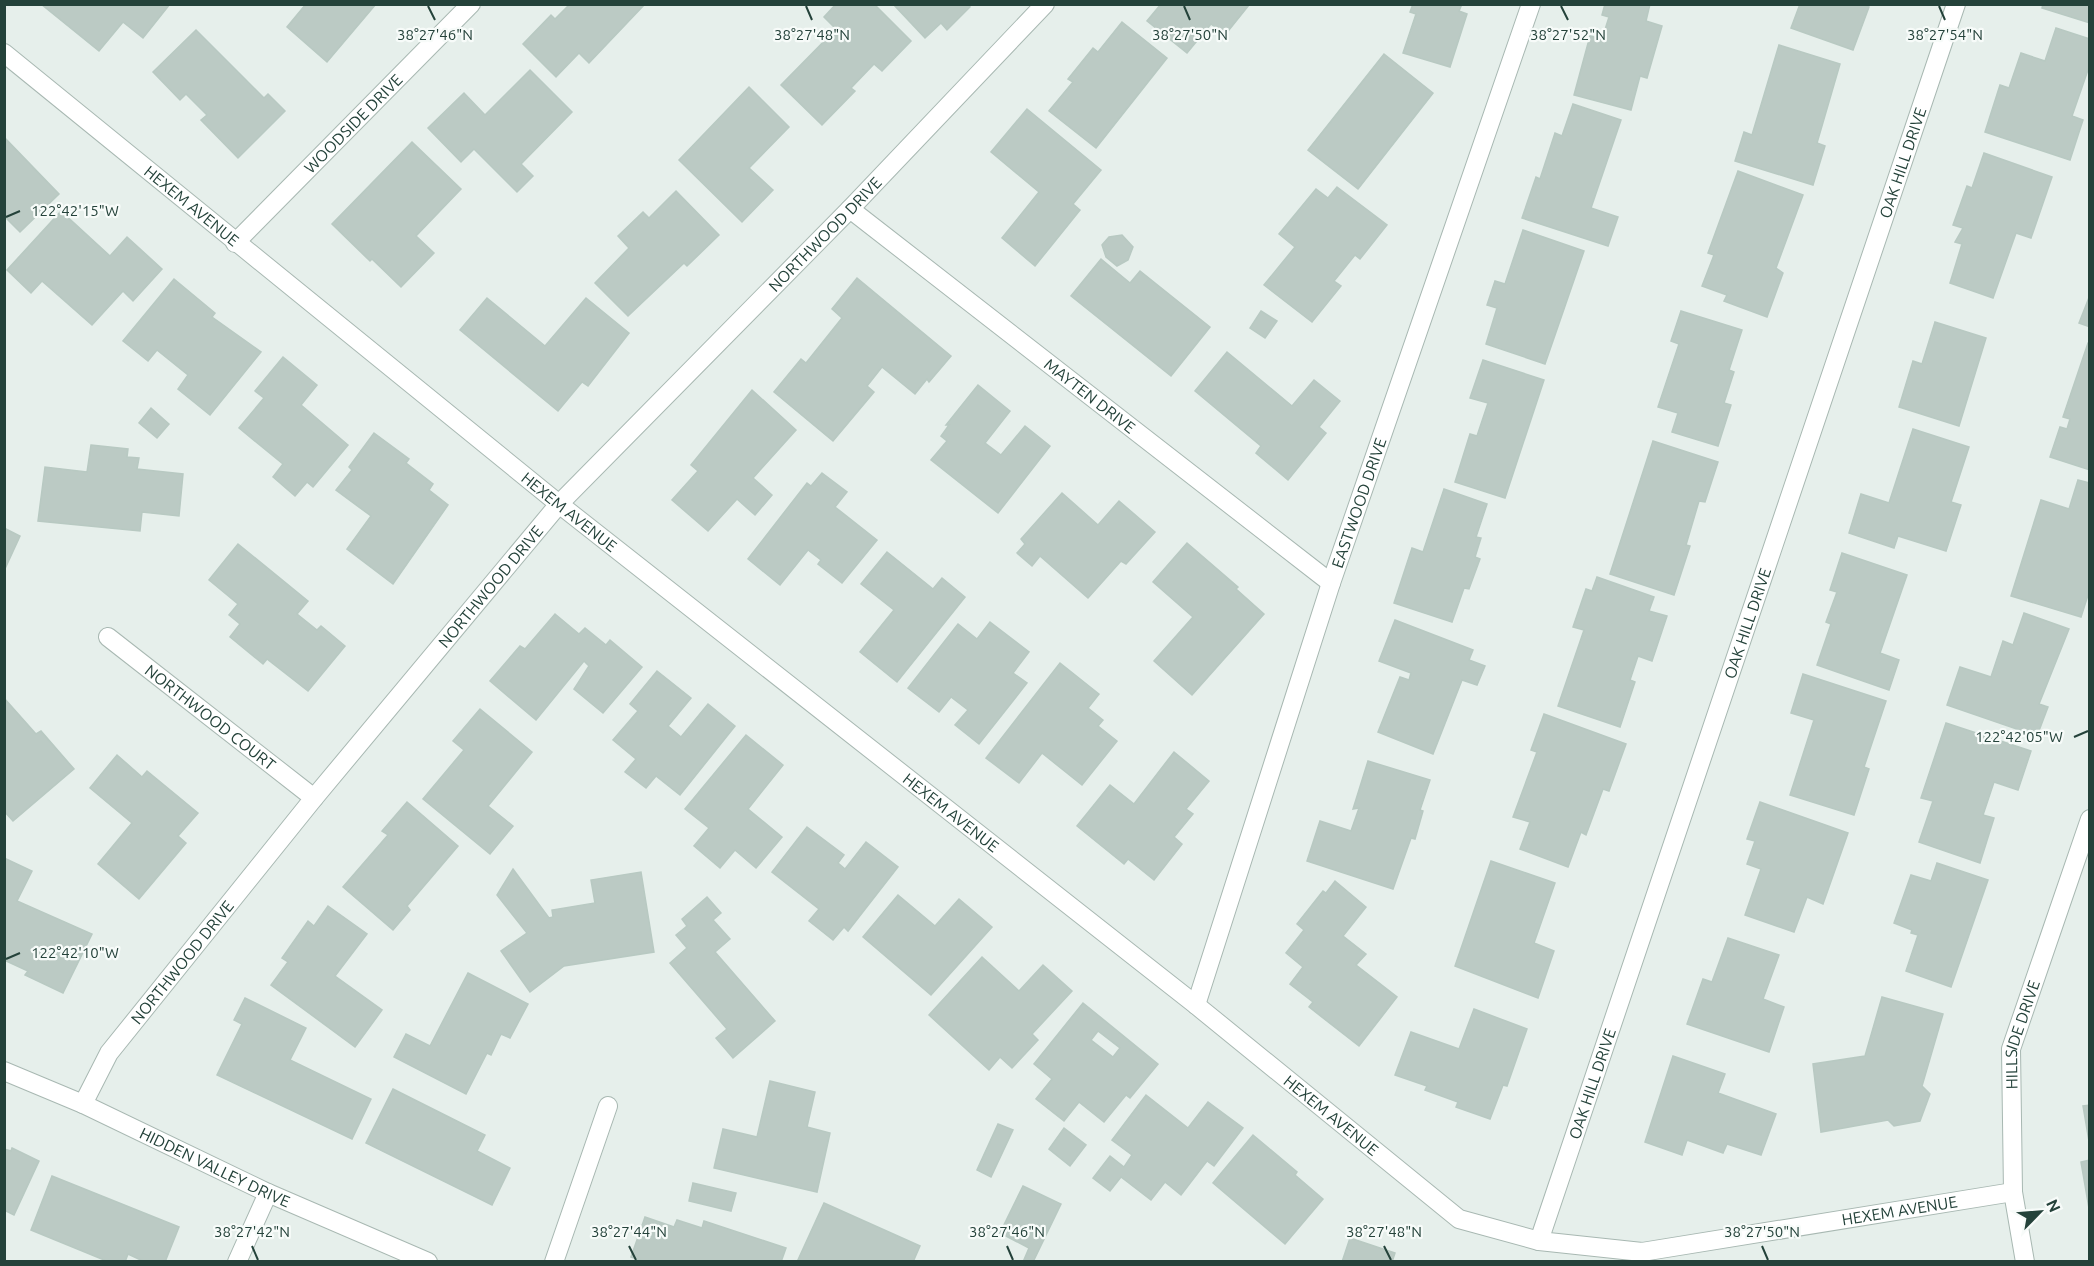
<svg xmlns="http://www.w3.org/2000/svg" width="2094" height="1266" viewBox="0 0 2094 1266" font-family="Ubuntu,sans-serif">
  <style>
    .building { fill: #bbcac4; stroke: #b8c9c2; stroke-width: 1.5; fill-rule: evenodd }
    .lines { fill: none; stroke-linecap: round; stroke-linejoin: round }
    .minor-casing { stroke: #a8b8b2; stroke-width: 20 }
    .minor { stroke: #fff; stroke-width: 18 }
    .ticks { fill: none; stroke: #24423a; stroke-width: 2 }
    .labels { text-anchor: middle; stroke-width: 4.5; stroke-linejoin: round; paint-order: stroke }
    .street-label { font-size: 16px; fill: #24423a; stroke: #f7fbf9 }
    .ticks-label { font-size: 15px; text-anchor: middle; fill: #24423a; stroke: #f7fbf9; stroke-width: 4.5; stroke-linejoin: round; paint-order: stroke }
  </style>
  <rect width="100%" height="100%" fill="#e6efeb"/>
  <g class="building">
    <polygon points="41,4 170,4 143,38 123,22 99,51"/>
    <polygon points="306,4 376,4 327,62 287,27"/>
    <polygon points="570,4 645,4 589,63 579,53 556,77 523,44 551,15 555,19"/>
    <polygon points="836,4 874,4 911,41 882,71 874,64 851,88 855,91 822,125 781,85 836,29 824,17"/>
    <polygon points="893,4 968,4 970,7 947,30 941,23 925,38"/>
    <polygon points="1161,4 1249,4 1249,5 1225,35 1211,24 1187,53 1147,21"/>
    <polygon points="1413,4 1462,4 1459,11 1467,14 1450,67 1403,53 1416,14 1410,12"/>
    <polygon points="1605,4 1650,4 1646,21 1662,26 1647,78 1640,76 1631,110 1574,95 1590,36 1602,39 1609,17 1602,15"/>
    <polygon points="1800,4 1861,4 1869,7 1853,50 1791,28"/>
    <polygon points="2043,4 2090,4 2090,23 2042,8"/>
    <polygon points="1122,22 1167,58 1096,148 1049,111 1073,82 1068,79 1093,48 1098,52"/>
    <polygon points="2056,28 2090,39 2090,64 2072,116 2083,120 2070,160 1985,132 2000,85 2009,88 2021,53 2045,61"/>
    <polygon points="196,30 264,98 268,94 285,111 238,158 201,120 207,115 186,94 180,100 153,72"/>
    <polygon points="1779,45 1840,64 1817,143 1825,146 1813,185 1735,161 1744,132 1752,135"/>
    <polygon points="1384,54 1433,93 1358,189 1308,150"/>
    <polygon points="530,70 572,112 521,164 533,176 517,192 474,149 461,162 428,128 464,93 485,115"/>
    <polygon points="749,87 789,127 749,168 773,190 742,222 679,160"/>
    <polygon points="1573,104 1621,120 1591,208 1618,217 1608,246 1522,218 1536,177 1540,179 1555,133 1562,136"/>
    <polygon points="1027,109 1101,170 1073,204 1080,210 1035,266 1002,238 1039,192 991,152"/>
    <polygon points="4,137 59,194 20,232 4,216"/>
    <polygon points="412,142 461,189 416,236 434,253 401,287 372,259 370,261 332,224"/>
    <polygon points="1984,153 2052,177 2031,238 2016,233 1993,298 1950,283 1962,244 1955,242 1963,228 1953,225 1967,186 1972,188"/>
    <polygon points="1738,171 1803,195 1776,268 1783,273 1767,317 1724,301 1727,295 1702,286 1714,255 1708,253"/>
    <polygon points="1337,187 1387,225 1360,259 1355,255 1334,281 1341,286 1312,322 1264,285 1295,247 1279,234 1316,189 1328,198"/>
    <polygon points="676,191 719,235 687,266 684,263 628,316 595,283 629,248 618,236 643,212 649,218"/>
    <polygon points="61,211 110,256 127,237 162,269 133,301 123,291 92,325 42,281 31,293 7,270"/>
    <polygon points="1523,230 1584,251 1545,364 1486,344 1497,308 1487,305 1495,281 1505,284"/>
    <polygon points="1122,235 1133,247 1128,260 1117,266 1106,257 1102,245 1109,237"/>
    <polygon points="1101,259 1130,283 1140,271 1210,327 1171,376 1071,296"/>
    <polygon points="857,278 951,356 929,382 927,379 915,394 882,367 867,386 874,392 833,441 774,392 801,359 806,363 842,318 832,309"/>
    <polygon points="174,279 215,313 212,317 261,352 210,415 178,389 188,375 157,350 148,361 123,341"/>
    <polygon points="2090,295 2090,327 2079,323"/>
    <polygon points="487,298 545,346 586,298 629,333 588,386 582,382 558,411 460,330"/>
    <polygon points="1261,311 1277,321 1265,338 1250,328"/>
    <polygon points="1681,311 1742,330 1729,370 1734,372 1724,403 1731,405 1718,446 1672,432 1678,413 1658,407 1679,344 1671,341"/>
    <polygon points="1935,322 1986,338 1959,426 1899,407 1913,361 1922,364"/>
    <polygon points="2088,343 2090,343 2090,470 2050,457 2060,427 2067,429 2070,419 2063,417"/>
    <polygon points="1227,352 1292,406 1314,380 1340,401 1319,427 1326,433 1288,480 1256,453 1261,446 1195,391"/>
    <polygon points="283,357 317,385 301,405 348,445 313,487 307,482 295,496 273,477 283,464 239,428 264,398 255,391"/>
    <polygon points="1483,360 1544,380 1505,498 1455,482 1470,434 1477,436 1488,403 1470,398"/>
    <polygon points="978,385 1010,411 985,443 1001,455 1025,426 1050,446 998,513 931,460 947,441 941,436 949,425 946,425"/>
    <polygon points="752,390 796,430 753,478 772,495 755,515 737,499 708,531 672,500 698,471 691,465"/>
    <polygon points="151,408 169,424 157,438 139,423"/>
    <polygon points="1913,429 1969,447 1951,502 1961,505 1946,551 1898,536 1894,548 1849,533 1861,494 1889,503"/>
    <polygon points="374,433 409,459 406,463 433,484 429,490 448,505 393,584 347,549 371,516 336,490 352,470 349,467"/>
    <polygon points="1653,441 1718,462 1705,502 1699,501 1686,545 1690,546 1674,595 1610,574"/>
    <polygon points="91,445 128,449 127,457 139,458 137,469 183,474 179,516 142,512 140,531 38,521 45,467 87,472"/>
    <polygon points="822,473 847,492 835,507 877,540 842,583 818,564 821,560 808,550 780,585 748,559 807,483 811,486"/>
    <polygon points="2078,480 2090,483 2090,589 2081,617 2011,596 2041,500 2069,509"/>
    <polygon points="1444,489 1487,504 1476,537 1481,538 1475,557 1480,559 1469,589 1464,588 1452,622 1394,603 1412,548 1423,552"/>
    <polygon points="1062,493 1098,525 1119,501 1155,532 1126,564 1121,561 1088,598 1040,556 1032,566 1017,553 1025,544 1021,539"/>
    <polygon points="4,528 20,536 4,571"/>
    <polygon points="1187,543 1238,587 1236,589 1264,614 1192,695 1154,661 1193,617 1153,582"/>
    <polygon points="238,544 308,601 297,614 317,630 321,626 345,646 308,691 267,659 263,664 230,637 240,624 229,615 238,604 209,580"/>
    <polygon points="887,552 933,589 942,578 965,597 897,682 860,652 894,610 861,584"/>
    <polygon points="1842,553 1907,575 1880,653 1899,660 1889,690 1817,665 1831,624 1826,622 1837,592 1830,590"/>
    <polygon points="1597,577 1654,597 1649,611 1667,616 1652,661 1638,656 1630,680 1635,682 1620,727 1558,706 1584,630 1573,627 1586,589 1592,591"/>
    <polygon points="2024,613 2069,629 2039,704 2048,707 2037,736 1947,705 1960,667 1991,677 2003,641 2013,645"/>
    <polygon points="555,614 579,634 585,628 606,645 610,640 642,667 603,713 574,689 589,666 584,661 536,720 490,681 520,646 525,649"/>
    <polygon points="1395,620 1473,650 1469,660 1485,666 1477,685 1462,680 1433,754 1378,732 1400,677 1409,680 1411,673 1379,661"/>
    <polygon points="990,622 1029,652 1013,673 1027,683 979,744 955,725 968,710 951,697 939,712 908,688 958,624 977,639"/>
    <polygon points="1060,663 1099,694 1088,708 1103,720 1098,726 1117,741 1082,785 1042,753 1019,783 986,758"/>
    <polygon points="657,671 691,698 668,726 681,737 708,704 735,726 680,795 656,776 646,788 625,772 636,759 613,740 638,711 630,704"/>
    <polygon points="1803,674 1886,701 1864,767 1869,769 1854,815 1790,795 1814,720 1791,713"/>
    <polygon points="4,698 36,734 41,731 74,769 13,821 4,811"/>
    <polygon points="480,709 532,752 488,806 513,826 490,854 423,799 464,750 453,741"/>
    <polygon points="1544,714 1626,744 1609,791 1603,789 1586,835 1581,832 1568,867 1520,849 1530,822 1513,817 1537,752 1531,750"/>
    <polygon points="1946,723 2031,751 2018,790 1994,782 1983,815 1994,818 1980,863 1919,842 1933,801 1921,798"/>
    <polygon points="746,735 783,765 748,809 782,837 756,868 735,850 720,868 694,846 709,828 685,809"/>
    <polygon points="1174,752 1209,781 1186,809 1193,814 1174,837 1182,844 1154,880 1128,859 1124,864 1077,826 1110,785 1134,804"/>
    <polygon points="117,755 142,777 147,771 198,813 178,836 186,843 139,899 98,864 132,823 90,788"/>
    <polygon points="1368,761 1430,780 1420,810 1423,811 1415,839 1411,838 1393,889 1307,861 1320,821 1351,831 1359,808 1353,809"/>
    <polygon points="407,802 458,846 407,906 410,910 393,930 343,887 388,835 382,831"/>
    <polygon points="1760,802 1848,833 1823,904 1807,897 1794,932 1745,915 1761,869 1747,864 1755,841 1747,839"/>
    <polygon points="807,827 844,855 838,863 845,869 866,842 898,867 848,931 844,927 833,940 809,921 819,909 772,872"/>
    <polygon points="4,858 32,871 17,901 92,934 63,993 25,975 28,971 4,960"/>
    <polygon points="1491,861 1555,883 1534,943 1554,951 1538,998 1455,966"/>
    <polygon points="1937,863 1988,880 1951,987 1906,971 1918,935 1911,933 1912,930 1894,923 1911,875 1931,881"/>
    <polygon points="513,869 549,918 553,917 552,910 595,903 591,880 641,872 654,952 564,966 530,992 501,951 527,933 497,895"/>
    <polygon points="1335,881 1366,907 1343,936 1366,954 1356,965 1397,997 1359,1046 1309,1007 1313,1002 1290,984 1303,967 1286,953 1304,930 1297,924 1323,891 1326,893"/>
    <polygon points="898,895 935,926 959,899 992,927 931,995 863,937"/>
    <polygon points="707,897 721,913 713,920 730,939 715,952 775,1021 733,1058 716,1038 727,1029 670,963 687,948 676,935 687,926 682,919"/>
    <polygon points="328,906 367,934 335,976 382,1010 355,1047 271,985 288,962 282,958 308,921 314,926"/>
    <polygon points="1728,938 1779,955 1763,999 1784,1007 1769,1052 1687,1024 1703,979 1712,982"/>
    <polygon points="982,957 1019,991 1043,965 1072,991 1032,1034 1038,1040 1012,1068 1000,1057 989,1070 929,1015"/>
    <polygon points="468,973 528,1004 510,1038 501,1034 491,1055 487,1053 466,1094 394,1057 406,1034 430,1046"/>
    <polygon points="1882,997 1943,1014 1922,1086 1930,1094 1920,1121 1894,1126 1888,1120 1821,1132 1813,1064 1865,1056"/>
    <polygon points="245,998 306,1028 290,1060 371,1099 352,1139 217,1075 242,1024 234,1020"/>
    <path d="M1083,1003L1158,1064L1130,1098L1126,1095L1104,1122L1079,1102L1064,1121L1036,1099L1052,1079L1034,1064ZM1098,1031L1120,1048L1113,1057L1091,1040Z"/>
    <polygon points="1474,1009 1527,1029 1507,1086 1503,1085 1490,1119 1456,1107 1458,1102 1425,1090 1427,1086 1395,1075 1411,1032 1459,1049"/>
    <polygon points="1673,1056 1725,1074 1718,1093 1776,1114 1761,1155 1727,1144 1723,1153 1687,1140 1682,1155 1645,1142"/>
    <polygon points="770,1081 815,1092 807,1127 830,1133 817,1192 714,1168 723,1129 757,1137"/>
    <polygon points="393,1089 485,1135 477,1151 510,1168 492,1205 366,1143"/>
    <polygon points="1146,1095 1188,1128 1208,1102 1243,1128 1214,1166 1207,1161 1181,1195 1165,1182 1151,1200 1121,1177 1110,1191 1093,1178 1110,1156 1124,1167 1132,1155 1112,1140"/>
    <polygon points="2090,1105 2090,1147 2083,1106"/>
    <polygon points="998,1124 1013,1130 991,1177 977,1170"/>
    <polygon points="1064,1128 1086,1145 1070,1166 1049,1149"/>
    <polygon points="1253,1135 1297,1172 1295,1175 1323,1199 1285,1244 1213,1183"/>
    <polygon points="12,1148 39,1161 14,1215 4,1210 4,1149 11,1151"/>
    <polygon points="2090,1160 2090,1214 2081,1162"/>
    <polygon points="52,1176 179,1227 165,1262 145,1262 128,1254 125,1262 109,1262 31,1230"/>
    <polygon points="693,1183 736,1193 731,1211 689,1201"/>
    <polygon points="1023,1186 1061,1204 1033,1262 1023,1262 1029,1248 1000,1233"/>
    <polygon points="824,1203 920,1246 913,1262 797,1262"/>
    <polygon points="645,1217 674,1227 677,1220 702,1228 704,1221 786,1248 781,1262 645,1262 631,1257"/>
    <polygon points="1350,1238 1395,1253 1392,1262 1342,1262"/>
  </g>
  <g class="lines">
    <defs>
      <g id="minor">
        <path id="s1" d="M4,53L559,504L1196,1005L1459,1219L1539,1241L1642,1252L2013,1192"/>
        <path id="s2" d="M850,209L1331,583"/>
        <path id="s3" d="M235,243L471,4"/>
        <path id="s4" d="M108,637L314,798"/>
        <path id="s5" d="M1196,1005L1331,583L1531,4"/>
        <path id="s6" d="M4,1071L83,1104L268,1193L428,1262"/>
        <path id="s7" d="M83,1104L109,1053L314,798L559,504L850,209L1045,4"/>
        <path id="s8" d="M1539,1241L1956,4"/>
        <polyline points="237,1262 268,1193"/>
        <polyline points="554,1262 608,1106"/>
        <path id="s9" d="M2025,1262L2013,1192L2011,1049L2090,819"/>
      </g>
    </defs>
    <use href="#minor" class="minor-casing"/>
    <use href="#minor" class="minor"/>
  </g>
  <path class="ticks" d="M428,6L435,20M806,6L812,20M1184,6L1190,20M1561,6L1568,20M1939,6L1945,20M6,217L20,211M2074,737L2088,731M6,959L20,953M252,1246L258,1260M629,1246L636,1260M1007,1246L1013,1260M1384,1246L1391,1260M1762,1246L1768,1260"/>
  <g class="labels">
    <g class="street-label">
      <text dy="6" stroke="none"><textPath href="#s3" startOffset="168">WOODSIDE DRIVE</textPath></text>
      <text dy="6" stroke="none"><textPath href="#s8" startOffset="1138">OAK HILL DRIVE</textPath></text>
      <text dy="6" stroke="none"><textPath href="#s1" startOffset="242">HEXEM AVENUE</textPath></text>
      <text dy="6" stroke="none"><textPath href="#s7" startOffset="1146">NORTHWOOD DRIVE</textPath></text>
      <text dy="6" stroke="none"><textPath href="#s2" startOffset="304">MAYTEN DRIVE</textPath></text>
      <text dy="6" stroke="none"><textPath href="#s5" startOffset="528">EASTWOOD DRIVE</textPath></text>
      <text dy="6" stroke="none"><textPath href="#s1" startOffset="728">HEXEM AVENUE</textPath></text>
      <text dy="6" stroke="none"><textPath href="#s7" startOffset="660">NORTHWOOD DRIVE</textPath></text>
      <text dy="6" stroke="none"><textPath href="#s8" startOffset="652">OAK HILL DRIVE</textPath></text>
      <text dy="6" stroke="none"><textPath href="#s4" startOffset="130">NORTHWOOD COURT</textPath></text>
      <text dy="6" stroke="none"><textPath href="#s1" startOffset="1214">HEXEM AVENUE</textPath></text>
      <text dy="6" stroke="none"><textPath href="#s7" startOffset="174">NORTHWOOD DRIVE</textPath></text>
      <text dy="6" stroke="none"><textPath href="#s9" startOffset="230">HILLSIDE DRIVE</textPath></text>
      <text dy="6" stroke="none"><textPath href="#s8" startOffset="166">OAK HILL DRIVE</textPath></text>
      <text dy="6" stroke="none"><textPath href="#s1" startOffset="1700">HEXEM AVENUE</textPath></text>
      <text dy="6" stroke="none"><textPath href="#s6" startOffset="232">HIDDEN VALLEY DRIVE</textPath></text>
      <text dy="6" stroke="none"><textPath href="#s1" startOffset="2312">HEXEM AVENUE</textPath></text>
    </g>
  </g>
  <g class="ticks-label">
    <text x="435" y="40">38°27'46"N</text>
    <text x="812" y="40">38°27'48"N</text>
    <text x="1190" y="40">38°27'50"N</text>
    <text x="1568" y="40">38°27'52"N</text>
    <text x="1945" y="40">38°27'54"N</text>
    <text x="75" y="216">122°42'15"W</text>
    <text x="2019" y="742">122°42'05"W</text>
    <text x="75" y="958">122°42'10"W</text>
    <text x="252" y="1237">38°27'42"N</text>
    <text x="629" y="1237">38°27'44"N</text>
    <text x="1007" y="1237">38°27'46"N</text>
    <text x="1384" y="1237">38°27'48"N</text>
    <text x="1762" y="1237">38°27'50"N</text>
  </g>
  <rect width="2094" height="1266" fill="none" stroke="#24423a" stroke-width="12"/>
  <g transform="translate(2040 1212) rotate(65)" stroke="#f7fbf9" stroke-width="4.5" paint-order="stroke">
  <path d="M0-4.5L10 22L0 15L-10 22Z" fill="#24423a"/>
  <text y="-9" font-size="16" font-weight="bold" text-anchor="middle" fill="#24423a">N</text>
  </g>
</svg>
